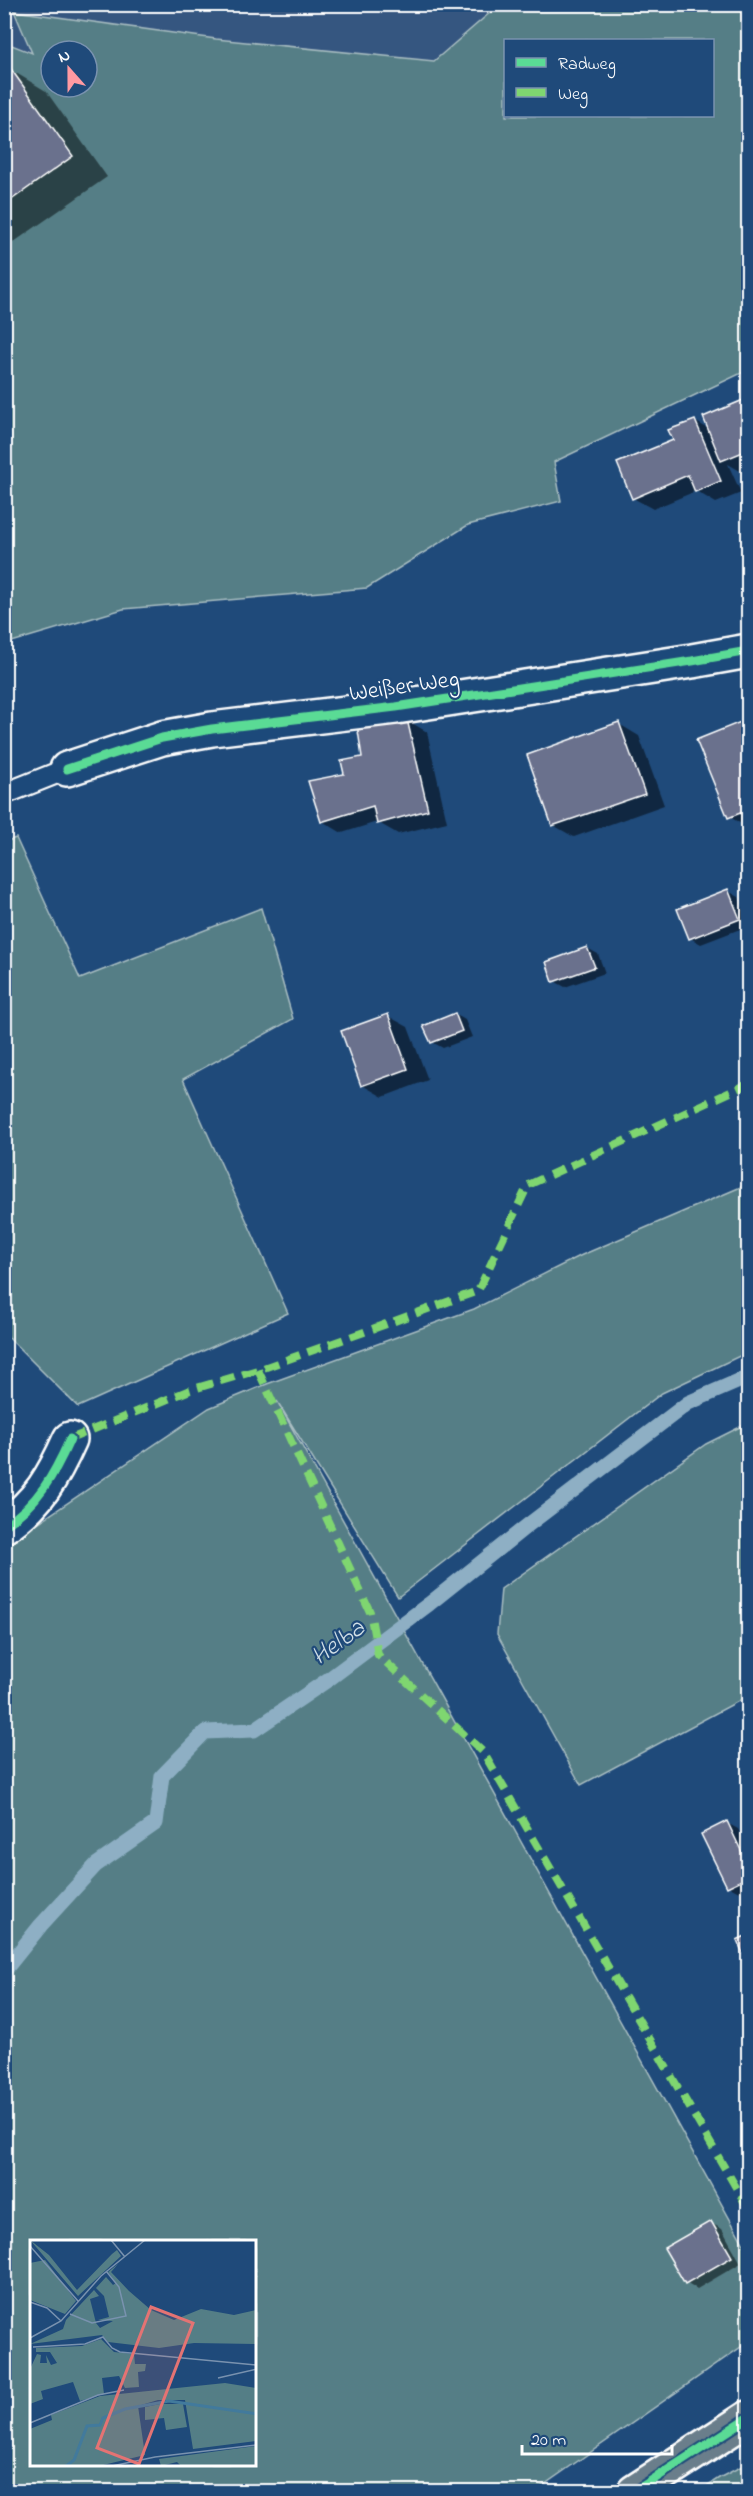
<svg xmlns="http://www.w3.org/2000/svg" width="753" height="2496" viewBox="0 0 753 2496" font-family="'Indie Flower',sans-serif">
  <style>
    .built { fill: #365680 }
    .green { fill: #547e86; stroke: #aabec2; stroke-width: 1.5; fill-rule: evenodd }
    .shadow { fill: #0007 }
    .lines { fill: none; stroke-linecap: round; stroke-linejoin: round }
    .stream { stroke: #8eafc4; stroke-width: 15 }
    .building { fill: #6a718d; stroke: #fff; stroke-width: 1.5 }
    .lane-casing { stroke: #fff; stroke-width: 24 }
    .street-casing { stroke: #fff; stroke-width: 38 }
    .primary-casing { stroke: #fff; stroke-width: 38 }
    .lane { stroke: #1f4a7a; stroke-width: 20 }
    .street { stroke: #1f4a7a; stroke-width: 33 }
    .primary { stroke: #6b7e8b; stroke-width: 33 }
    .quiet { stroke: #7fd670; stroke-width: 8; stroke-dasharray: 15 8; stroke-linecap: butt }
    .cycleway-casing { stroke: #1f4a7a; stroke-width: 13 }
    .cycleway { stroke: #5adb95; stroke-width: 9 }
    .labels { text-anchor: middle; stroke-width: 4.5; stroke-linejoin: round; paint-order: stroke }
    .street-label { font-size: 24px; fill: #fff; stroke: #1f4a7a }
    .water-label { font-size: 26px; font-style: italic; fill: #d0dee6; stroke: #1f4a7a }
    .inset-river { fill: none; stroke: #427a9c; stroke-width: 3 }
    .inset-road { fill: none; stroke: #7992af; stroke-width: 1.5 }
    .view { fill: #e47373; fill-opacity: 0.15; stroke: #e47373; stroke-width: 3 }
    .inset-edge { fill: none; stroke: #fff; stroke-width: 3 }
  </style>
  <rect width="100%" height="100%" fill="#1f4a7a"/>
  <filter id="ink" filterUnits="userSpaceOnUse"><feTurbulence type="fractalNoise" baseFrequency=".0167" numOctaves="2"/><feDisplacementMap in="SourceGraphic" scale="12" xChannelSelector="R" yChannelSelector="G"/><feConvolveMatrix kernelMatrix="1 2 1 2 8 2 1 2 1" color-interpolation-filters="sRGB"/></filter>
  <g filter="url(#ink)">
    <polygon class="built" points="4,5 499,5 434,61 87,51 32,53 5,42"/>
    <g class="green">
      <path d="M499,5H748V370L554,462L561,501L468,525L367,588L123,609L5,644L4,42L32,53L14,11L216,39L434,61ZM506,40H712V116H506ZM51,51H87V87H51Z"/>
      <polygon points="16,838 80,979 261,908 293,1019 183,1079 288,1313 78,1407 5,1334 4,842"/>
      <path d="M748,1184V1352L662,1393L398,1597L277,1401L748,2252V2342L535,2491L5,2492V1545L209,1408L267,1384L474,1309L582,1255ZM32,2241H255V2464H32Z"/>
      <polygon points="748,1423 748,1696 581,1785 497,1634 501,1589 706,1444"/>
      <polygon points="748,2463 748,2491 699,2491 719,2478"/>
    </g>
    <g class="shadow">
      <polygon points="4,4 11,4 8,11 4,10"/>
      <polygon points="22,4 32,4 31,8"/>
      <polygon points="11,70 46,91 107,177 4,249 4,75"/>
      <polygon points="748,399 748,469 742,472 728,464 741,493 716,503 696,491 653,509 633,498 675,441 695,421 710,430 705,418"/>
      <polygon points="407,720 427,732 447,822 398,834 377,822 342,833 322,821 346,775"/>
      <polygon points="748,720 748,828 730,817 698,741"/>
      <polygon points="619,724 639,736 664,805 574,837 553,825"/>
      <polygon points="728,891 739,897 748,926 701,944 690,938"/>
      <polygon points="587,948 598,954 605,973 565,987 554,981"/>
      <polygon points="455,1014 465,1020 472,1037 443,1048 432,1042"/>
      <polygon points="388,1016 408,1027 428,1080 383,1097 362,1085"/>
      <polygon points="727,1823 738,1829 748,1851 748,1887 739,1892 728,1886"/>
      <polygon points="711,2223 722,2229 741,2263 697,2289 686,2282"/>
    </g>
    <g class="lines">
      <polyline class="stream" points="4,1971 41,1925 96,1865 156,1823 162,1776 205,1732 254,1730 329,1679 429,1604 528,1525 688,1403 748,1377"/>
    </g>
    <g class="building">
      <polygon points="11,69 73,156 4,205 4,73"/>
      <polygon points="748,398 748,450 721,461 703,417"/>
      <polygon points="695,420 721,481 695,492 688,475 632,499 617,463 673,440 668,430"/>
      <polygon points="407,719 428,810 377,824 373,806 321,822 308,781 344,774 341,761 362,757 357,724"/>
      <polygon points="748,719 748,810 728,818 696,740"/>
      <polygon points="619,722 645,794 552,826 527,755"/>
      <polygon points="728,889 740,919 689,939 677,909"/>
      <polygon points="587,947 595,967 553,982 546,962"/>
      <polygon points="455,1013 462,1031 431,1043 423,1026"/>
      <polygon points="388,1014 408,1069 361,1086 341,1031"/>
      <polygon points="727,1821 748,1865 748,1877 727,1887 701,1834"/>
      <polygon points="748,1935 748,1965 737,1940"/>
      <polygon points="711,2221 732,2257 685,2284 664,2248"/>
    </g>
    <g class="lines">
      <defs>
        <polyline id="lane" points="4,794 67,769"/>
        <g id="street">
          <polyline points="67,769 162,738 212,729 396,707 692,661 748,651"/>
          <path d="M4,1526C38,1504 54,1475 70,1439"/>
        </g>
        <polyline id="primary" points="634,2492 748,2418"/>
      </defs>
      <use href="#lane" class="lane-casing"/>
      <use href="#street" class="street-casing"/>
      <use href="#primary" class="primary-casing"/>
      <use href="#lane" class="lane"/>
      <use href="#street" class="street"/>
      <use href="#primary" class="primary"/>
      <g class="quiet">
        <polyline points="258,1370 370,1612 378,1655 483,1752 748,2208"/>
        <polyline points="70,1439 190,1390 258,1370 478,1291 528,1185 748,1084"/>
      </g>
      <defs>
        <g id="cycleway">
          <polyline points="67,769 162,738 212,729 396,707 692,661 748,651"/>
          <path d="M4,1526C38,1504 54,1475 70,1439"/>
          <polyline points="634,2492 748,2418"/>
        </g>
      </defs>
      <use href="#cycleway" class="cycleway-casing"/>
      <use href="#cycleway" class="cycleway"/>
    </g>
  </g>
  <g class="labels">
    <g class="street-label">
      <text transform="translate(404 685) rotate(-8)" y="8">Weißer Weg</text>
    </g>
    <g class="water-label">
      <text transform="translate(337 1641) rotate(-36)" y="9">Helba</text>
    </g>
  </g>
  <g transform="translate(30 2240)">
    <rect width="226" height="226" fill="#1f4a7a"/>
    <path d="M0,0L19,15L47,50L82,14L87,10L91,16L48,56ZM15,20L46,61L35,74L0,60V23ZM88,24L81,32L99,51L121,70L144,80L171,69L204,75L226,70V104L164,103L129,108L78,102L72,95L0,104L33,89L36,80L64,50L69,56L60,59L66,83L70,88L83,81L68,80L79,77L74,56L66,48L76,37L83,45L86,43L78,32ZM71,99L84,112L104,114L105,124H116L115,131L108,132L109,147L95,148L89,136L72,138L74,154L50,161L43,142L11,151L13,159L0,164V129L7,114L11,115L10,123H17L16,115L21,125L27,123L20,112H6V108L52,106ZM195,143L226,148V201L163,209L155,160H128L108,166L115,215L69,226H0V189L22,180L21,175L70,156ZM130,164H153L157,187L136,190L134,178L115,180V167ZM226,206V226H151L147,222L131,226L129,219Z" fill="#547e86"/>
    <path class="inset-river" d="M36,226L44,220L57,186L70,185L73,178L95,169L139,161L227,174"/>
    <path class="inset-road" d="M81,0L95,17M0,6L48,61M0,62L17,68L31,81M40,74L62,83L96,76L89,47L76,31M0,98L31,81L71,36L115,0M3,107L55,104L73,97L82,108L90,112L227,125M188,138L227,129M0,183L68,155L94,150M82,226L125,217L227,205"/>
    <path class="view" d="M121,67L163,83L109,224L67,208Z"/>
    <rect width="226" height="226" class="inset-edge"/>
  </g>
  <rect width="753" height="2496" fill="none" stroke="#1f4a7a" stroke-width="24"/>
  <rect x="12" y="12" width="729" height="2472" fill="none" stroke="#fff" stroke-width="2" filter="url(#ink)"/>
  <rect x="504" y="39" width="210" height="78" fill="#1f4a7a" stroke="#7992af" stroke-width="1.5"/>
  <rect x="516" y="58" width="30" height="9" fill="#5adb95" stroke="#7992af" stroke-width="1.5"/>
  <text x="558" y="69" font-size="18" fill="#ffffff">Radweg</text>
  <rect x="516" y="88" width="30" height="9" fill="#7fd670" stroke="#7992af" stroke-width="1.5"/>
  <text x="558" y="99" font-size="18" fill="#ffffff">Weg</text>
  <g transform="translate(69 69) rotate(339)"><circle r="28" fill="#1f4a7a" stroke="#7992af" stroke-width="1.5"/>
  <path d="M0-4.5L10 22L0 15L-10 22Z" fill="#ff9aa2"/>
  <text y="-9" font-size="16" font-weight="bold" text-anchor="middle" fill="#ffffff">N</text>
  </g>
  <path d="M522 2445v9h150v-9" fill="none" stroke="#ffffff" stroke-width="3"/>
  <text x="531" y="2445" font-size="18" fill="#ffffff" stroke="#1f4a7a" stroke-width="4.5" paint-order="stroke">20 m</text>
</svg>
